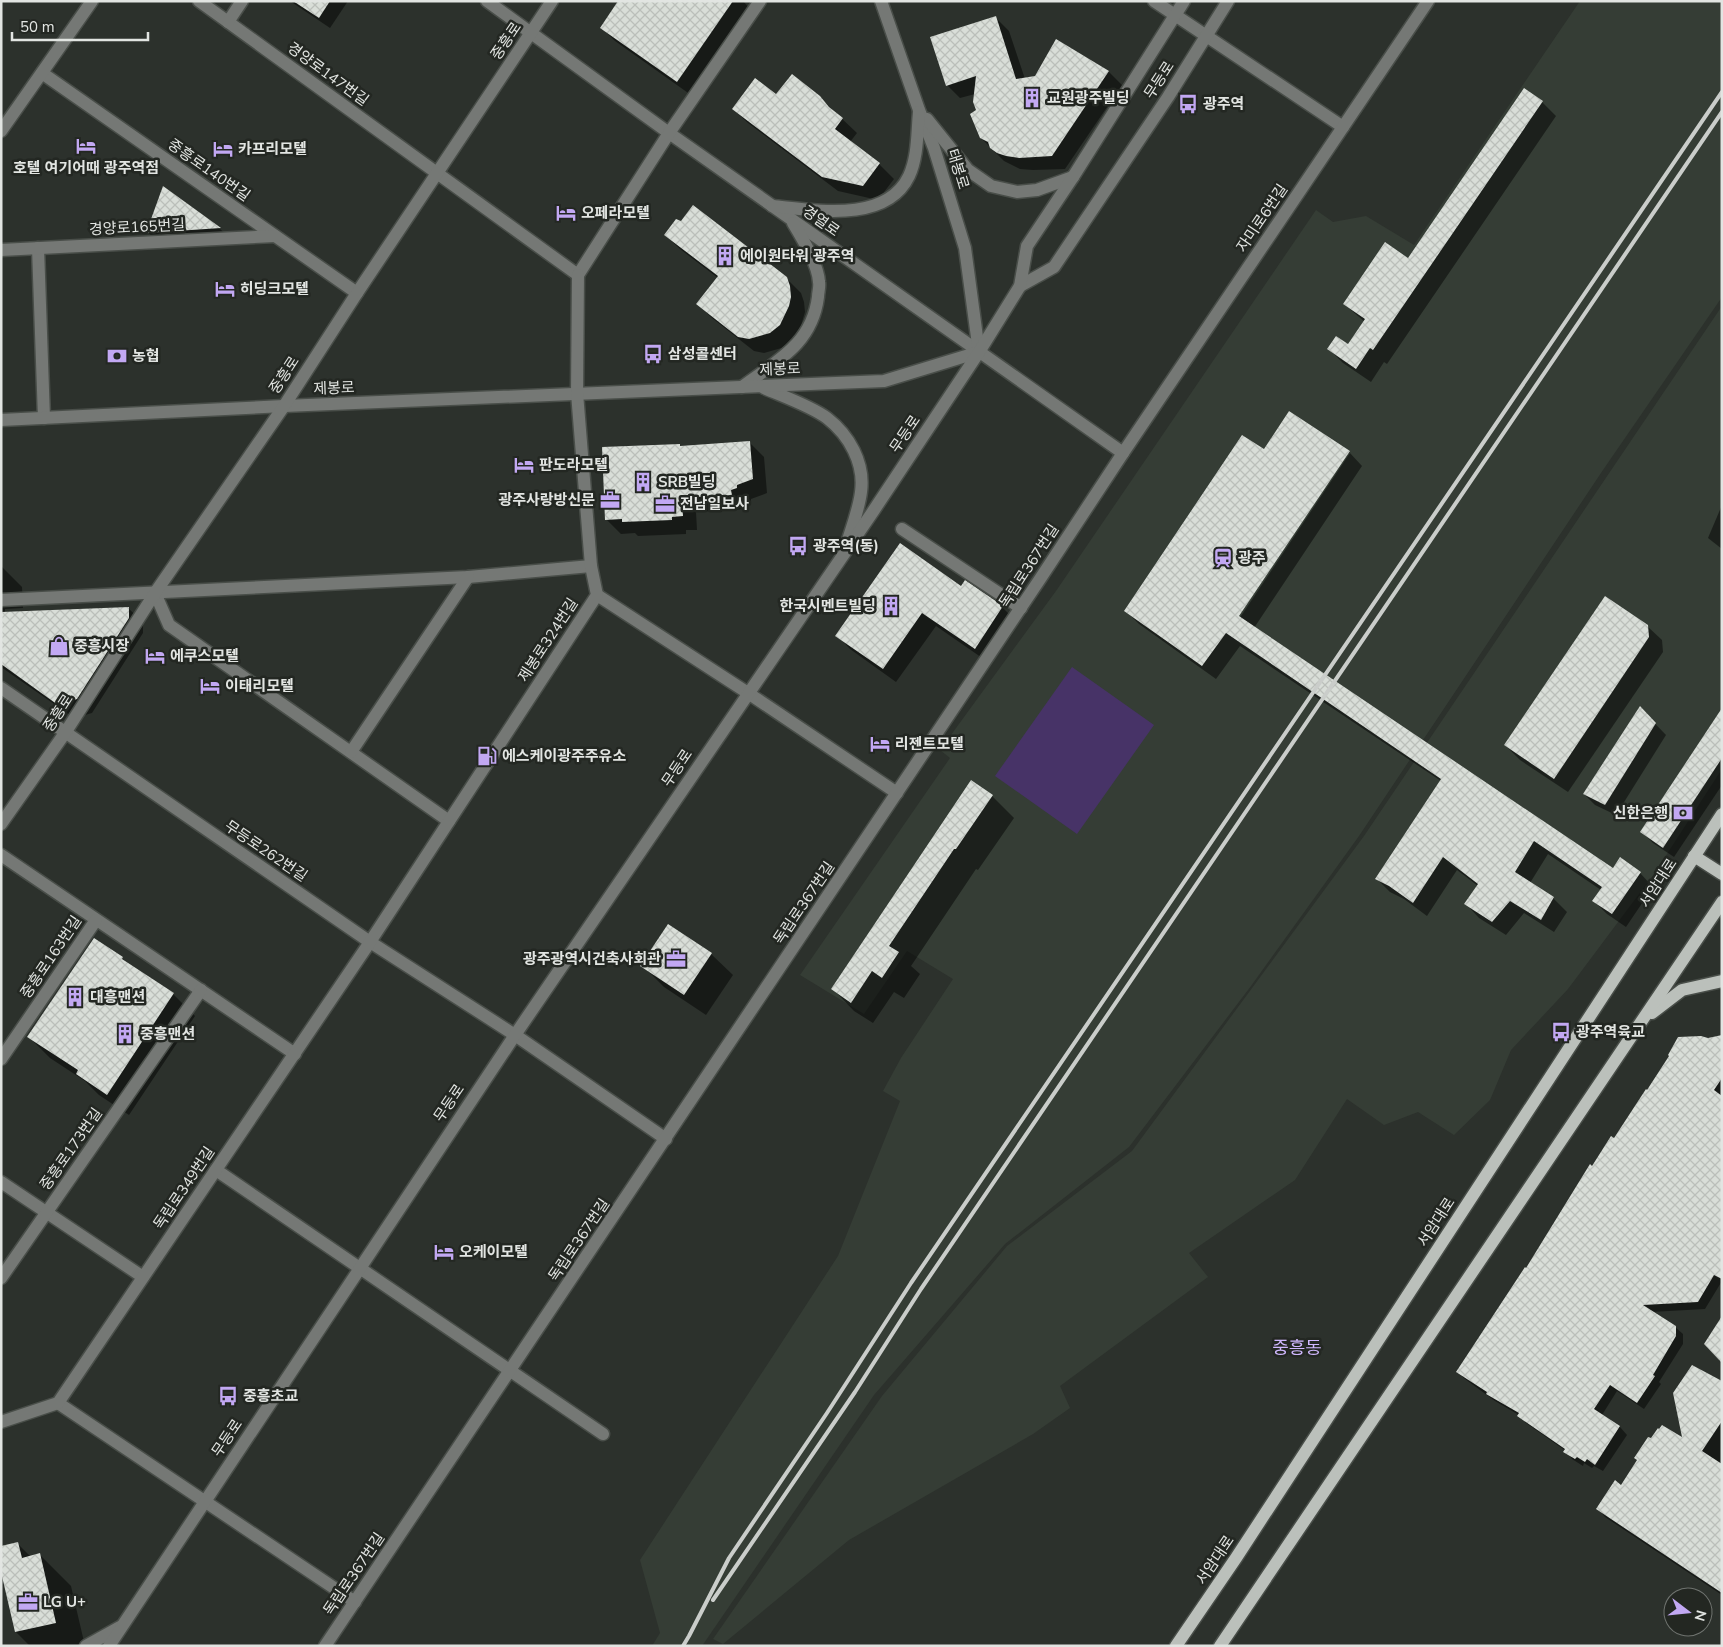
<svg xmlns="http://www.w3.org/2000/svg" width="1723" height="1647" viewBox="0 0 1723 1647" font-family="'Nunito Sans','Noto Sans KR',sans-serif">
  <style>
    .built { fill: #353d35 }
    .park { fill: #473367 }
    .shadow { fill: #0007; fill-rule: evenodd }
    .building { fill: url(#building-cross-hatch) }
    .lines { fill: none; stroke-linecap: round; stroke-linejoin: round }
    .minor-casing { stroke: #494e49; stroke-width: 15 }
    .major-casing { stroke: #494e49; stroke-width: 15 }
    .minor { stroke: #757875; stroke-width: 12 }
    .major { stroke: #bbc0bb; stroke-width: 12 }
    .rail { stroke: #cacdca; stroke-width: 4 }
    .labels { text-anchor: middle; stroke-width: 5; stroke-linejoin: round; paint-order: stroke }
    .street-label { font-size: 15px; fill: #e2e5e2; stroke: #232722 }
    .poi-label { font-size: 15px; font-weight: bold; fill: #e2e5e2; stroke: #232722; text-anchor: start }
    .quarter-label { font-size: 18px; fill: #d0b8fe; stroke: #232722 }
  </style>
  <defs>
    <pattern id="building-cross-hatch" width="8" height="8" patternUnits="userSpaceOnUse" patternTransform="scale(1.25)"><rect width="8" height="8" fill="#d9ded8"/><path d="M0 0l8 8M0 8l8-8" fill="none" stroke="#bbbfba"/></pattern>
  </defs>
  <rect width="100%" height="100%" fill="#2c312c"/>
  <g class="built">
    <polygon points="1580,1 1722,1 1722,297 1603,470 1359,836 1251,986 1129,1147 1005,1244 874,1395 702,1646 652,1646 660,1633 640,1560 838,1256 900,1101 883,1091 901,1058 953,979 907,951 864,1014 800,975 950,758 940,750 1056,591 1316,210 1333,222 1366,216 1414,245"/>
    <polygon points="1722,306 1722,769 1654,874 1568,989 1511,1050 1490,1100 1454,1135 1418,1112 1384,1125 1347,1099 1295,1180 1189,1253 1208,1277 1060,1386 1070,1408 1033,1434 849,1540 723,1644 713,1639 882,1396 1007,1246 1132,1151 1364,836"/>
  </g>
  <polygon class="park" points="1072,667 1154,725 1077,834 995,776"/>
  <g class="shadow">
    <polygon points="290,1 348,1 330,28"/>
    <polygon points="658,1 743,1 750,9 691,95 615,41 601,27"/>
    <polygon points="996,18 1009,31 1025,79 1036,77 1057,41 1109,72 1122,85 1065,169 1033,170 1020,169 1004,161 981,138 975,94 960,98 947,85"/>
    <polygon points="776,95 819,97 857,133 850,142 879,164 894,179 878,200 838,191 748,123 733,109"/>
    <polygon points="1542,102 1556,116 1387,364 1384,362 1371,382 1343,363 1329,349 1348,346 1365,322 1344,304 1409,259"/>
    <polygon points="164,188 220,229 230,238 158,243 148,232"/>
    <polygon points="665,235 786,278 801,293 804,302 805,312 800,329 794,339 785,347 764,353 754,351 712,318 698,304 718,278 680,249"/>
    <polygon points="750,443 764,457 767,493 751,499 751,502 745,504 745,509 696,512 697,530 686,530 686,534 638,536 635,533 621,534 606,519 680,446 682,448"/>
    <path d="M1264,451L1349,452L1362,466L1254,628L1614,870L1640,873L1653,887L1626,927L1607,914L1594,901L1601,890L1548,854L1530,883L1553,898L1567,912L1554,932L1524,913L1506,935L1479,918L1466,904L1478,886L1457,870L1427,916L1404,899L1390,892L1376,878L1441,781L1240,646L1216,679L1139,624L1126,611ZM1347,453H1350L1237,622L1234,621Z"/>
    <polygon points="1722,505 1722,549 1708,538"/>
    <polygon points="1,566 22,587 23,608 5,609 5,613 128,608 143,622 143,633 92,713 74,718 1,667"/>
    <polygon points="961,587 1002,607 1015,620 988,662 936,626 896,682 850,649 837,635"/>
    <polygon points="1647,626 1662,640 1663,652 1568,792 1520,760 1505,745"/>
    <polygon points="1640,708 1666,735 1616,815 1595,805 1584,794"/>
    <polygon points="1722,714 1722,785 1674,857 1653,843 1642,832"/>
    <polygon points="971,782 992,796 1014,818 978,870 976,869 911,966 920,974 904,998 894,992 873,1023 854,1011 833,989"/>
    <polygon points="711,954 733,975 706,1015 664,987 642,965"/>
    <polygon points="122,958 130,966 173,994 195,1016 129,1115 99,1095 85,1081 50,1058 29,1037"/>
    <polygon points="1722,1037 1722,1281 1705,1309 1651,1312 1675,1327 1683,1334 1683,1344 1659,1382 1661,1384 1644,1409 1617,1391 1602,1415 1620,1427 1627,1435 1603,1471 1594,1466 1592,1468 1584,1463 1583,1466 1572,1459 1566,1451 1526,1423 1519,1415 1495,1401 1465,1379 1457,1372 1592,1168 1647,1092 1708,1040"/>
    <polygon points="1722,1383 1722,1595 1605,1517 1598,1509 1622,1487 1638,1460 1684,1440"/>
    <polygon points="17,1543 31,1557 40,1555 71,1586 85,1646 30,1646 16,1632 1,1566"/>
  </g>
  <g class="building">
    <polygon points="293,1 330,1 319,18"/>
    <polygon points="618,1 733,1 677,82 600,28"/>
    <polygon points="996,16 1016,79 1035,76 1056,39 1109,71 1052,156 1019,158 1006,156 997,153 990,148 988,142 980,138 970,114 976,110 973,102 976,76 946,86 930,37"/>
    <polygon points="792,74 820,96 829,107 843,118 835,129 880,163 863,186 822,177 732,109 755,78 776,94"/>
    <polygon points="1524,88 1543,101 1373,350 1370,348 1356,369 1327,349 1336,336 1348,344 1365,319 1343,304 1385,242 1408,258"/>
    <polygon points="163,186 221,228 146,233"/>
    <polygon points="693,205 787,277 790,286 791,297 789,306 780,325 770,333 749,339 738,337 696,304 718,276 664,235 676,219 681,221"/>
    <polygon points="1289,411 1350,451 1239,616 1613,868 1620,857 1641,872 1612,914 1592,901 1602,887 1534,841 1515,872 1554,897 1541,920 1510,901 1492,922 1464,904 1478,884 1443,857 1413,903 1389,886 1375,879 1441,779 1226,633 1202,666 1124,611 1242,435 1264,449"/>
    <polygon points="750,441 753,479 737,485 737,488 731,490 732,495 682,498 683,516 672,517 672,520 622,522 622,519 605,520 602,447 680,444 680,446"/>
    <polygon points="900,543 961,586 965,580 1003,606 975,649 922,613 883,669 835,636"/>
    <polygon points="1605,596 1648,625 1649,637 1554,779 1504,745"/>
    <polygon points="129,607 129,618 77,699 58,705 1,664 1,612"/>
    <polygon points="1640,706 1656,723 1605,805 1583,794"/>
    <polygon points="1722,708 1722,758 1663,848 1640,832"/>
    <polygon points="971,780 993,795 956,849 954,849 889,946 899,952 882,978 872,971 851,1003 831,989"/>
    <polygon points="668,924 712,953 684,995 640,966"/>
    <polygon points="94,938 123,957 122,959 174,993 107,1095 76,1074 78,1070 27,1037"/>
    <polygon points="1722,1035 1722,1078 1714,1090 1722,1096 1722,1279 1714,1275 1698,1302 1643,1305 1676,1326 1676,1336 1653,1375 1655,1376 1637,1403 1610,1385 1594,1409 1620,1426 1595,1465 1587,1459 1585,1462 1577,1457 1575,1459 1563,1452 1565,1449 1517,1416 1519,1413 1486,1394 1487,1392 1456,1372 1525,1267 1526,1268 1590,1164 1592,1166 1611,1136 1614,1138 1646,1089 1647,1090 1669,1056 1668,1055 1678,1037 1701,1036 1708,1038"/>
    <polygon points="1722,1316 1722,1363 1704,1344"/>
    <polygon points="1692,1365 1722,1381 1722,1421 1702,1451 1722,1464 1722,1593 1596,1509 1615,1480 1621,1485 1637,1460 1634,1458 1648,1437 1651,1438 1658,1428 1659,1429 1662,1425 1682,1437 1673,1393"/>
    <polygon points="18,1542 22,1558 40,1553 56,1623 15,1632 1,1572 1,1546"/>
  </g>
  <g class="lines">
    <defs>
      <g id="minor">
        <polyline points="199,1 578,275"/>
        <polyline points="487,1 669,133 1123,453"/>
        <polyline points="881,1 919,110 934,148 965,248 979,352"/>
        <polyline points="1154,1 1343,127"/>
        <polyline points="228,22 242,1"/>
        <polyline points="42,73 357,293"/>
        <polyline points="927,119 968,170 991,186 1017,192 1037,190 1073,177"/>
        <polyline points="1,131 92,1"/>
        <path d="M772,206C814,210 886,224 909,176C918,157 917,133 919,112"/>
        <polyline points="38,248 44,418"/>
        <polyline points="1,250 275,236"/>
        <polyline points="578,275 669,133 760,1"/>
        <polyline points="1020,286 1054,267 1168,97 1228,1"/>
        <path d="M742,387C777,361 812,344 818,297C818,292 820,287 819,282C818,264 802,238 793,223"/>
        <path d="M764,388C782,396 811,406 827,418C849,435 865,463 861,492C859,508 853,524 848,540"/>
        <polyline points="1,420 284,406 884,381 979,352"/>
        <polyline points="902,529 1021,608"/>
        <polyline points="155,593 169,625 449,821"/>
        <polyline points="597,595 748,693 897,793"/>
        <polyline points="1,600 468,577 591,566"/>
        <polyline points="1,688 370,942 515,1035 666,1139"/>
        <polyline points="351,752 468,577"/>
        <polyline points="1,824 65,733 155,593 284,406 357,293 552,1"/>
        <polyline points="1,855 295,1054"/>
        <polyline points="1,1059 96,920"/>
        <polyline points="216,1170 603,1434"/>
        <polyline points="1,1182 143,1277"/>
        <polyline points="1,1278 201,990"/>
        <polyline points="58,1403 355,1602"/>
        <polyline points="1,1422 58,1403 370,942 597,595 591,566 577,393 578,275"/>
        <polyline points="86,1646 120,1627"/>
        <polyline points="109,1646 515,1035 874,510 979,352 1020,286 1027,246 1073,177 1184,1"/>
        <polyline points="325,1646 1040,579 1123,453 1428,1"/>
      </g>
      <g id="major">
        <polyline points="1694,856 1722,874"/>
        <polyline points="1652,1013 1682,990 1722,981"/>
        <polyline points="1176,1646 1236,1558 1722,814"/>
        <polyline points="1220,1646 1722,902"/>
      </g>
    </defs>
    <use href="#minor" class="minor-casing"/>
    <use href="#major" class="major-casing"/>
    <use href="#minor" class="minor"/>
    <use href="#major" class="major"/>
    <g class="rail">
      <polyline points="713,1600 855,1392 921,1289 1722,112"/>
      <polyline points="683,1646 689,1636 729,1558 827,1413 911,1283 1722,92"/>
    </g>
  </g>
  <defs>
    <symbol id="building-bare" viewBox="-9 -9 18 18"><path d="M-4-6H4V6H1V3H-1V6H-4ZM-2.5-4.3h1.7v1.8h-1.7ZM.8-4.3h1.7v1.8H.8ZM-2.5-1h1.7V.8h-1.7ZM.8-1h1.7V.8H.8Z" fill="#c2a8f3" stroke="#232722" stroke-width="2.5" paint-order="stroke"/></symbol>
    <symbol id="bus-bare" viewBox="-9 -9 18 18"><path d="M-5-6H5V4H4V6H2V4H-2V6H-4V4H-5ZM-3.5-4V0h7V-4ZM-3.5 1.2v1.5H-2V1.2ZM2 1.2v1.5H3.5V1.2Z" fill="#c2a8f3" stroke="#232722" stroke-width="2.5" paint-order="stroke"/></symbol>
    <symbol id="hotel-bare" viewBox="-9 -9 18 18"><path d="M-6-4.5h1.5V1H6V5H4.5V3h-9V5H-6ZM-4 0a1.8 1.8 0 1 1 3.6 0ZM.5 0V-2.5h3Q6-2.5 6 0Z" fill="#c2a8f3" stroke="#232722" stroke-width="2.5" paint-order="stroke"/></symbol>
    <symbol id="bank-bare" viewBox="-9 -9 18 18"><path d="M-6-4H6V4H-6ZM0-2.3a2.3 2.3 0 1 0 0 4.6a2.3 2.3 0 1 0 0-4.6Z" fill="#c2a8f3" stroke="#232722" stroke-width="2.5" paint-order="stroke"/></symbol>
    <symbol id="office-bare" viewBox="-9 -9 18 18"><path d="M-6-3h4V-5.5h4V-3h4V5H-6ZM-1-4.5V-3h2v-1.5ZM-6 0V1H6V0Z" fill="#c2a8f3" stroke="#232722" stroke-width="2.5" paint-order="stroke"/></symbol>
    <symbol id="station-bare" viewBox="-9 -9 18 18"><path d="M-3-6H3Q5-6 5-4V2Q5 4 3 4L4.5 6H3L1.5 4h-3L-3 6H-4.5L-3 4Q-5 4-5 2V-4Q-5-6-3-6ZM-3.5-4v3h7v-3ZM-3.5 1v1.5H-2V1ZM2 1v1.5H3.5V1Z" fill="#c2a8f3" stroke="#232722" stroke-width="2.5" paint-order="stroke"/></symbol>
    <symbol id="shop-bare" viewBox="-9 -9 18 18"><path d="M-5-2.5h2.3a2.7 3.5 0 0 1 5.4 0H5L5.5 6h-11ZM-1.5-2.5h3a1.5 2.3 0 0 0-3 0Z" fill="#c2a8f3" stroke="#232722" stroke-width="2.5" paint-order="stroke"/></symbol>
    <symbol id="fuel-bare" viewBox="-9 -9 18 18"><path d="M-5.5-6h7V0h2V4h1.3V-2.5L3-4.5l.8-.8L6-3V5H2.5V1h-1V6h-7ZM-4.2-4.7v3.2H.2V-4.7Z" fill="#c2a8f3" stroke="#232722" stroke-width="2.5" paint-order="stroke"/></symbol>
  </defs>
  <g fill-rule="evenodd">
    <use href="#building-bare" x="1018" y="84" width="28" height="28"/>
    <use href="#bus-bare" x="1174" y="90" width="28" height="28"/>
    <use href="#hotel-bare" x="72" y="132" width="28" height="28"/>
    <use href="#hotel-bare" x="209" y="135" width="28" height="28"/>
    <use href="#hotel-bare" x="552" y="199" width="28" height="28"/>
    <use href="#building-bare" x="711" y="242" width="28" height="28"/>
    <use href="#hotel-bare" x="211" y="275" width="28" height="28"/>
    <use href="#bus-bare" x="639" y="340" width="28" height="28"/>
    <use href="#bank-bare" x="103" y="342" width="28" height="28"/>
    <use href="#hotel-bare" x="510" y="451" width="28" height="28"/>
    <use href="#building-bare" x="629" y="468" width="28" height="28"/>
    <use href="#office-bare" x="596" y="486" width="28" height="28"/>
    <use href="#office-bare" x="651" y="490" width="28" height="28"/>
    <use href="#bus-bare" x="784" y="532" width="28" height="28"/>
    <use href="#station-bare" x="1209" y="544" width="28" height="28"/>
    <use href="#building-bare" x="877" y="592" width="28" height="28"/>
    <use href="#shop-bare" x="45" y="632" width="28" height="28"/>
    <use href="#hotel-bare" x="141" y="642" width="28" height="28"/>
    <use href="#hotel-bare" x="196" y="672" width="28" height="28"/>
    <use href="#hotel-bare" x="866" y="730" width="28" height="28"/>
    <use href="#fuel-bare" x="473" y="742" width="28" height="28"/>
    <use href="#bank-bare" x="1669" y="799" width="28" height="28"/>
    <use href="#office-bare" x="662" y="945" width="28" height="28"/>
    <use href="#building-bare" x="61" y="983" width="28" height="28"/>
    <use href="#bus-bare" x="1547" y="1018" width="28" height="28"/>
    <use href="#building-bare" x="111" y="1020" width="28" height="28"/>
    <use href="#hotel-bare" x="430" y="1238" width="28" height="28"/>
    <use href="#bus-bare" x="214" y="1382" width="28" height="28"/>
    <use href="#office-bare" x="14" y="1588" width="28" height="28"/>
  </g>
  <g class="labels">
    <g class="street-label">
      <text transform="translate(506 41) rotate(-56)" y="5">중흥로</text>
      <text transform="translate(328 74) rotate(36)" y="5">경양로147번길</text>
      <text transform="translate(1159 80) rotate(-57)" y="5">무등로</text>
      <text transform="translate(958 169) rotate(73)" y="5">태봉로</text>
      <text transform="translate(209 170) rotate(35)" y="5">중흥로140번길</text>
      <text transform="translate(1262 218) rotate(-56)" y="5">자미로6번길</text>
      <text transform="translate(821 221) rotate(35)" y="5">경열로</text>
      <text transform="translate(137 227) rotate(-3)" y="5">경양로165번길</text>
      <text transform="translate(780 369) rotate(-2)" y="5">제봉로</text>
      <text transform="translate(284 375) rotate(-57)" y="5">중흥로</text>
      <text transform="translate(334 388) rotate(-2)" y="5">제봉로</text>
      <text transform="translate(905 434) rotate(-56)" y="5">무등로</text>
      <text transform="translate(1029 566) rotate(-57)" y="5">독립로367번길</text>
      <text transform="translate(548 640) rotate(-57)" y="5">제봉로324번길</text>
      <text transform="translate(58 713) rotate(-57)" y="5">중흥로</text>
      <text transform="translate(677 768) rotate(-56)" y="5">무등로</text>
      <text transform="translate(266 851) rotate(34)" y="5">무등로262번길</text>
      <text transform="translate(1658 883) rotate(-57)" y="5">서암대로</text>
      <text transform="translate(804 903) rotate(-56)" y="5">독립로367번길</text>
      <text transform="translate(51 957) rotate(-56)" y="5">중흥로163번길</text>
      <text transform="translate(449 1103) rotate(-56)" y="5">무등로</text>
      <text transform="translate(71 1149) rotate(-55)" y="5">중흥로173번길</text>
      <text transform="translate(184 1188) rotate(-56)" y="5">독립로349번길</text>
      <text transform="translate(1436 1222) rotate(-57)" y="5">서암대로</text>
      <text transform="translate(579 1240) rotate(-56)" y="5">독립로367번길</text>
      <text transform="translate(227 1438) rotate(-56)" y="5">무등로</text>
      <text transform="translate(1215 1560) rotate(-56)" y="5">서암대로</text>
      <text transform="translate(354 1574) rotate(-56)" y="5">독립로367번길</text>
    </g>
    <g class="poi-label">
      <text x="1047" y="103">교원광주빌딩</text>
      <text x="1203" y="109">광주역</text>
      <text x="238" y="154">카프리모텔</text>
      <text x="86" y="173" text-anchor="middle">호텔 여기어때 광주역점</text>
      <text x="581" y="218">오페라모텔</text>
      <text x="740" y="261">에이원타워 광주역</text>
      <text x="240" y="294">히딩크모텔</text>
      <text x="668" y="359">삼성콜센터</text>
      <text x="132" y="361">농협</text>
      <text x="539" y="470">판도라모텔</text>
      <text x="658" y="487">SRB빌딩</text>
      <text x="595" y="505" text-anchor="end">광주사랑방신문</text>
      <text x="680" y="509">전남일보사</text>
      <text x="813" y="551">광주역(동)</text>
      <text x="1238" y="563">광주</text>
      <text x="876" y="611" text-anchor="end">한국시멘트빌딩</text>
      <text x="74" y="651">중흥시장</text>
      <text x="170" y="661">에쿠스모텔</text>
      <text x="225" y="691">이태리모텔</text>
      <text x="895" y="749">리젠트모텔</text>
      <text x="502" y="761">에스케이광주주유소</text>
      <text x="1668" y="818" text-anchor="end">신한은행</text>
      <text x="661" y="964" text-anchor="end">광주광역시건축사회관</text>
      <text x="90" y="1002">대흥맨션</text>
      <text x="1576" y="1037">광주역육교</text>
      <text x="140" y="1039">중흥맨션</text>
      <text x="459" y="1257">오케이모텔</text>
      <text x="243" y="1401">중흥초교</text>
      <text x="43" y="1607">LG U+</text>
    </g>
    <g class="quarter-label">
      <text x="1297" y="1354">중흥동</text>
    </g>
  </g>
  <rect width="1723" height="1647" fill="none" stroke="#e2e5e2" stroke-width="5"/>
  <g transform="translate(1688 1612) rotate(106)"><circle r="24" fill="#232722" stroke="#6f736f"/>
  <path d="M0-4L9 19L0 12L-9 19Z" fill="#c2a8f3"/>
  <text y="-8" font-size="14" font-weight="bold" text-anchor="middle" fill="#e2e5e2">N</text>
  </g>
  <path d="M12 32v8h136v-8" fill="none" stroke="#e2e5e2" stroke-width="2.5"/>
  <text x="20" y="32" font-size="15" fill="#e2e5e2" stroke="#232722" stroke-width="4" paint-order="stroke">50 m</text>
</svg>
